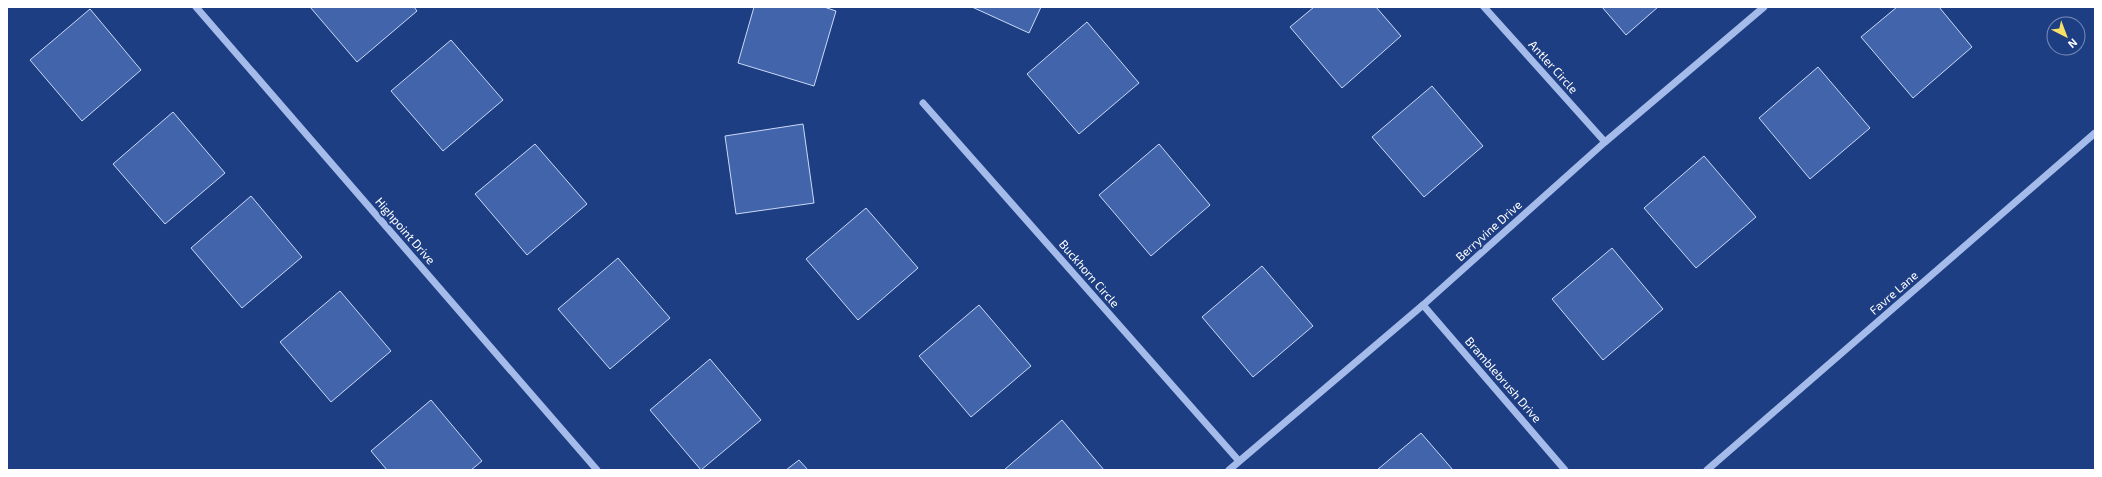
<svg xmlns="http://www.w3.org/2000/svg" width="2102" height="477" viewBox="0 0 2102 477" font-family="'Exo 2',sans-serif">
  <style>
    .building { fill: #4264ab; stroke: #cad9f7 }
    .lines { fill: none; stroke-linecap: round; stroke-linejoin: round }
    .minor { stroke: #a5bcea; stroke-width: 7 }
    .labels { text-anchor: middle; stroke-width: 4; stroke-linejoin: round; paint-order: stroke }
    .street-label { font-size: 12px; fill: #fff; stroke: #1e3e84 }
  </style>
  <rect width="100%" height="100%" fill="#1e3e84"/>
  <g class="building">
    <polygon points="310,7 414,7 417,11 357,62"/>
    <polygon points="754,7 824,7 836,11 814,86 738,63"/>
    <polygon points="972,7 1041,7 1029,33"/>
    <polygon points="1314,7 1376,7 1401,36 1342,88 1290,27"/>
    <polygon points="1602,7 1658,7 1626,35"/>
    <polygon points="1897,7 1939,7 1972,47 1913,98 1861,37"/>
    <polygon points="90,9 141,70 82,121 30,60"/>
    <polygon points="1087,22 1139,83 1079,134 1027,74"/>
    <polygon points="451,40 503,100 443,151 391,91"/>
    <polygon points="1818,67 1870,128 1810,179 1759,118"/>
    <polygon points="1432,86 1483,146 1424,197 1372,137"/>
    <polygon points="173,112 225,173 165,224 113,164"/>
    <polygon points="803,124 814,203 736,214 725,136"/>
    <polygon points="535,144 587,204 527,255 475,194"/>
    <polygon points="1159,144 1210,205 1151,256 1099,195"/>
    <polygon points="1704,156 1756,217 1696,268 1644,208"/>
    <polygon points="251,196 302,257 242,308 191,248"/>
    <polygon points="866,208 918,268 858,320 806,259"/>
    <polygon points="1612,248 1663,309 1603,360 1552,299"/>
    <polygon points="618,258 670,318 610,369 558,309"/>
    <polygon points="1262,266 1313,326 1253,377 1202,317"/>
    <polygon points="340,291 391,351 331,402 280,342"/>
    <polygon points="979,305 1031,366 971,417 919,356"/>
    <polygon points="710,359 761,420 701,470 650,410"/>
    <polygon points="431,400 482,461 471,470 387,470 371,451"/>
    <polygon points="1062,420 1104,470 1004,470"/>
    <polygon points="1421,433 1453,470 1377,470"/>
    <polygon points="799,460 808,470 786,470"/>
  </g>
  <g class="lines">
    <g class="minor">
      <polyline points="196,7 597,470"/>
      <polyline points="1484,7 1605,142"/>
      <polyline points="923,103 1239,461"/>
      <polyline points="1423,305 1565,470"/>
      <polyline points="1229,470 1423,305 1605,142 1764,7"/>
      <polyline points="1707,470 2095,133"/>
    </g>
  </g>
  <g class="labels">
    <g class="street-label">
      <text transform="translate(1553 67) rotate(48)" y="4">Antler Circle</text>
      <text transform="translate(405 231) rotate(49)" y="4">Highpoint Drive</text>
      <text transform="translate(1489 231) rotate(-42)" y="4">Berryvine Drive</text>
      <text transform="translate(1089 274) rotate(49)" y="4">Buckhorn Circle</text>
      <text transform="translate(1894 293) rotate(-41)" y="4">Favre Lane</text>
      <text transform="translate(1503 380) rotate(49)" y="4">Bramblebrush Drive</text>
    </g>
  </g>
  <rect width="2102" height="477" fill="none" stroke="#ffffff" stroke-width="16"/>
  <g transform="translate(2066 36) rotate(138)"><circle r="19" fill="#1e3e84" stroke="#788bb5"/>
  <path d="M0-3L7 15L0 10L-7 15Z" fill="#f9e165"/>
  <text y="-6" font-size="11" font-weight="bold" text-anchor="middle" fill="#ffffff">N</text>
  </g>
</svg>
